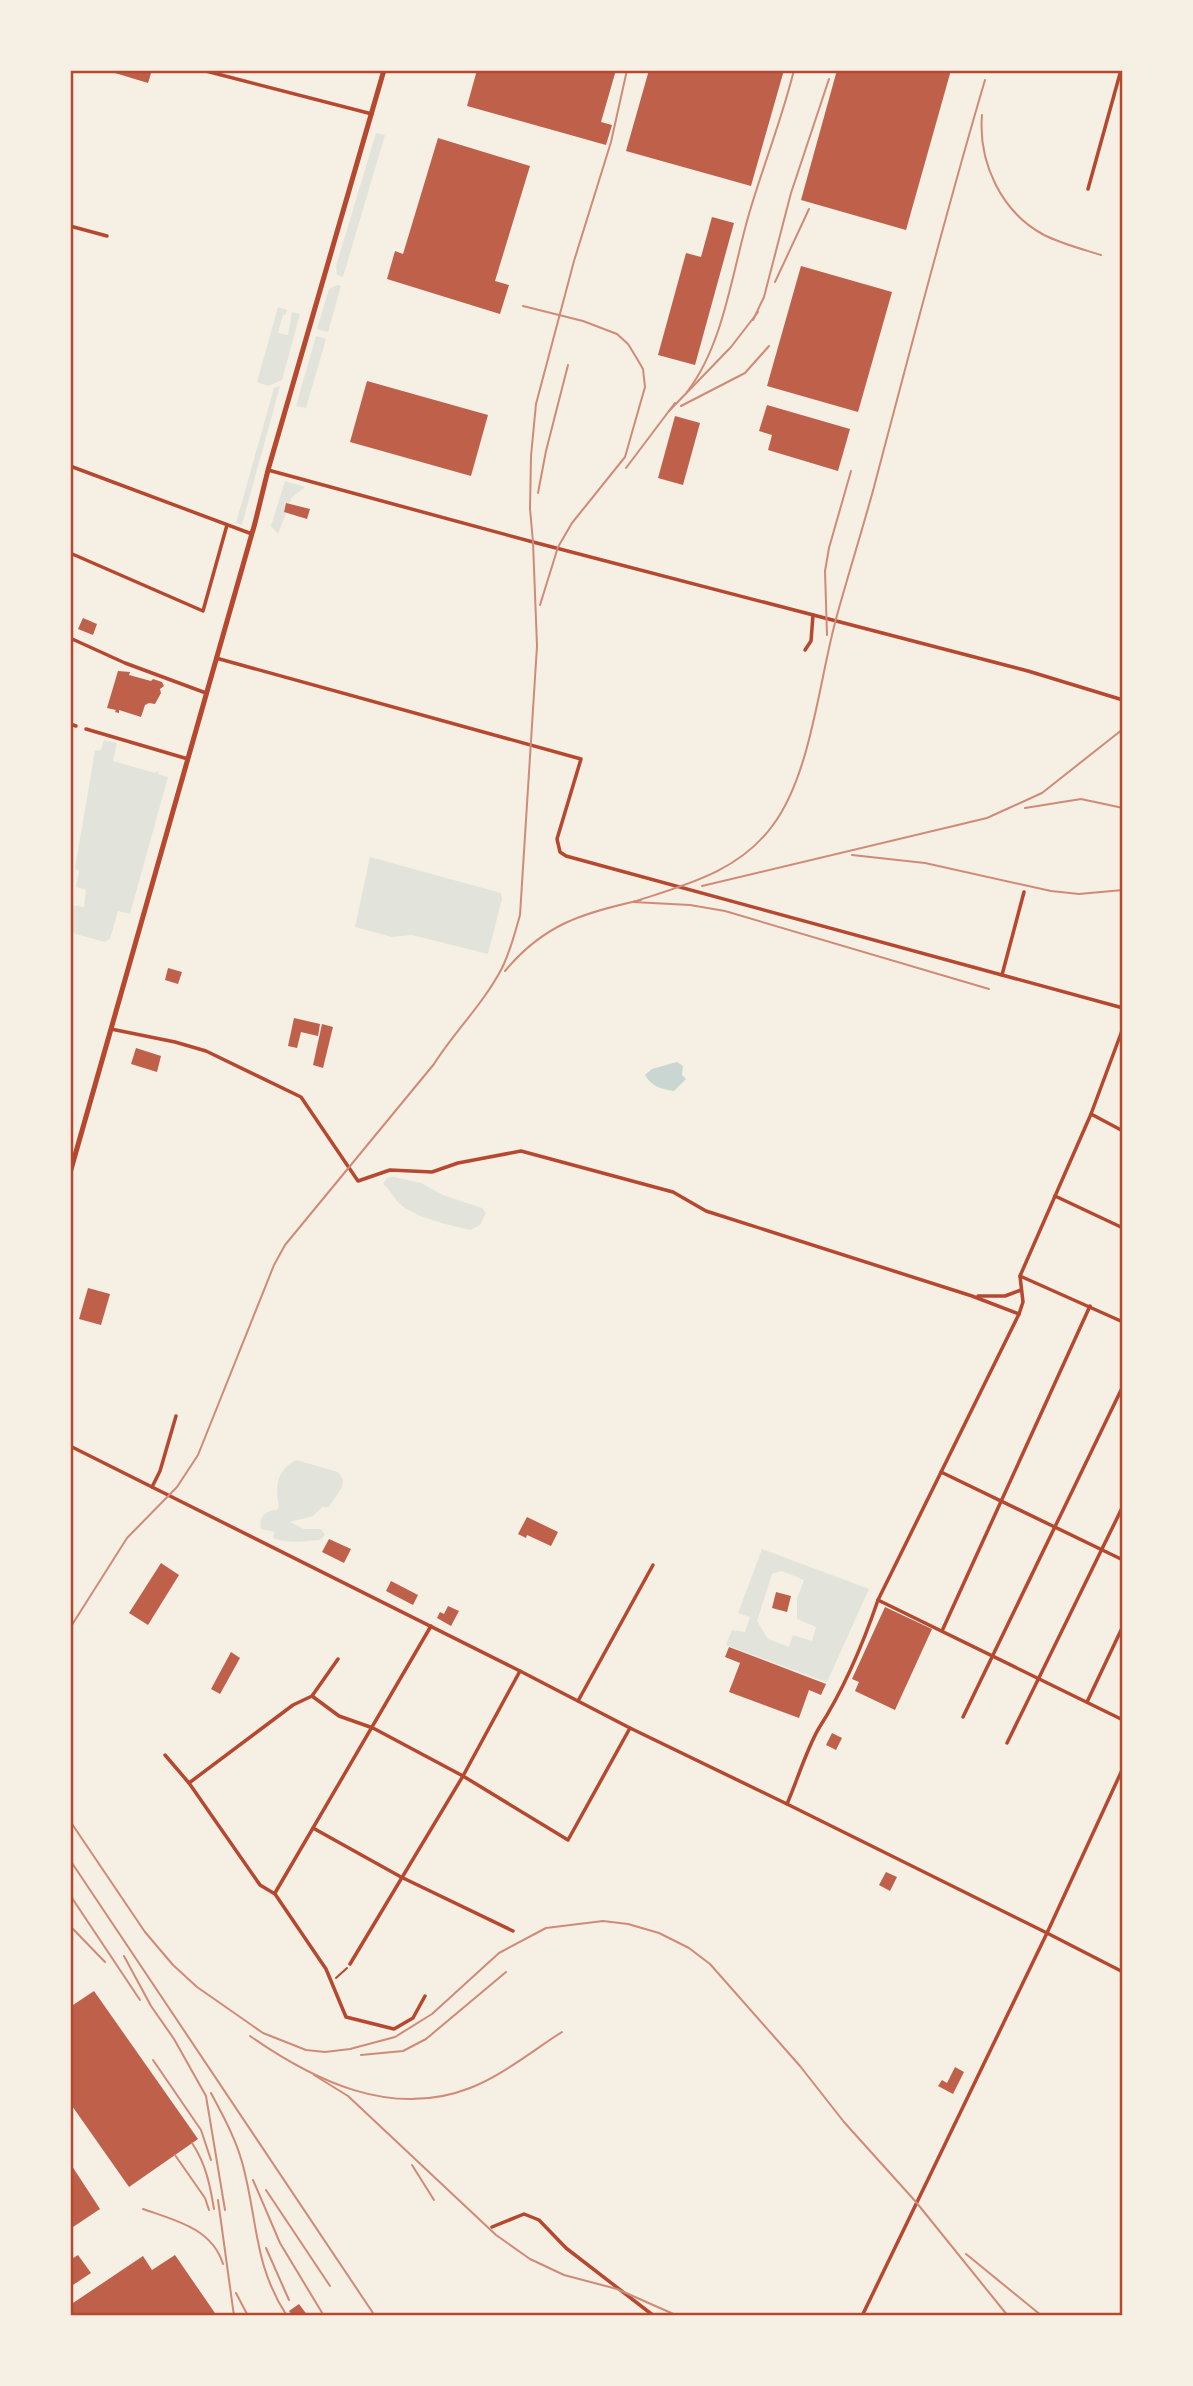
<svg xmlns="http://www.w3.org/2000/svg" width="1193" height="2386" viewBox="0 0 1193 2386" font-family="'Alegreya Sans',sans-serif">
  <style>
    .green { fill: #e2e4dc; fill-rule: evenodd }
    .water { fill: #c9d6d2 }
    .building { fill: #bf614a }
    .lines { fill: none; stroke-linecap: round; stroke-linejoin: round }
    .path { stroke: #b5482f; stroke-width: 2 }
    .minor { stroke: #b5482f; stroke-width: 3.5 }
    .tertiary { stroke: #b5482f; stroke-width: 3.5 }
    .primary { stroke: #b5482f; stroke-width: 5 }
    .rail { stroke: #cf8b77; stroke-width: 2 }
    .neatline { fill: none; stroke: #b5482f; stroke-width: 2.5 }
  </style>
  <rect width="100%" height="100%" fill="#f6efe4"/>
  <g class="green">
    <polygon points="376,133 385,135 343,277 337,275 336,266"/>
    <polygon points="337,285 341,286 328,332 317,329 329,289"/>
    <polygon points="278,307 287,310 285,315 283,315 278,333 288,335 292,312 300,314 282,380 268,386 257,382"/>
    <polygon points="316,336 326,339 306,408 296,406"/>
    <polygon points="280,386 242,525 236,523 274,388"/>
    <polygon points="285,481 305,487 291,498 289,504 286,503 284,512 286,513 278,534 271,526"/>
    <polygon points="104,740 117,743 113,761 155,773 158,771 158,774 168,777 130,914 118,911 110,939 105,942 72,933 70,930 72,905 84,907 86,890 76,887 79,871 75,868 95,751 101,750"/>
    <polygon points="370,857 501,893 502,899 488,954 412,935 392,937 355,927"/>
    <path d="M394,1177L421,1183L443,1195L482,1208L486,1213L480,1225L470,1230C449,1225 411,1217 397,1201C392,1195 390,1189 383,1184L387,1178Z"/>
    <path d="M296,1460L338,1472L343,1480L342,1487L329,1507H322L313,1516L290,1522L304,1529H321L325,1535L320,1540C304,1541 289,1544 273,1538L275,1532L261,1529C258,1517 266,1510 277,1510L279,1507C275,1486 276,1471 296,1460Z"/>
    <path d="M762,1549L869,1589L827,1682L726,1645L732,1630L745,1632L750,1617L738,1613ZM782,1571L804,1580L797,1598V1619L816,1627L812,1641L793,1635L789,1647L768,1639L757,1621L772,1574Z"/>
  </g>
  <path class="water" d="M677,1062L683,1066L682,1075L686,1079L674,1091C661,1089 652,1087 645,1075L652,1069Z"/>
  <g class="building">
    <polygon points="105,70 152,70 148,83"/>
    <polygon points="477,70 616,70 601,122 612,125 606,145 467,106"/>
    <polygon points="649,70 784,70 751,186 626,151"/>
    <polygon points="837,70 951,70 906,230 801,200"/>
    <polygon points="438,138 530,166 495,281 509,285 500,314 387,279 395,251 403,254"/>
    <polygon points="712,217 734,223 695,365 658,355 686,253 701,257"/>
    <polygon points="801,266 892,292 858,412 767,386"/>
    <polygon points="367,381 488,415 471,476 350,442"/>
    <polygon points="767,405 850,429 838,471 768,450 772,435 759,431"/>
    <polygon points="675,416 700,423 683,485 658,478"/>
    <polygon points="286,503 310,509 307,519 284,512"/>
    <polygon points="83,618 97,624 93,635 78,629"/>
    <polygon points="118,671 130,672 129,675 151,681 153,679 162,682 164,686 160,689 161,693 155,704 149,703 145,705 141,717 119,710 119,713 115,712 116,710 107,708"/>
    <polygon points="168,968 182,972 178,984 165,980"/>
    <polygon points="294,1018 320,1024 318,1036 301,1032 297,1048 288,1046"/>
    <polygon points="322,1024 333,1027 323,1068 313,1065"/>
    <polygon points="136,1048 161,1056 157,1072 131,1064"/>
    <polygon points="88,1288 110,1294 101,1325 79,1319"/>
    <polygon points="527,1517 558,1532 551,1546 527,1535 526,1538 518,1534"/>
    <polygon points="329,1539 351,1549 344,1563 322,1552"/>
    <polygon points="161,1563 179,1575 148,1625 129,1613"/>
    <polygon points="391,1581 418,1595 413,1605 386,1591"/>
    <polygon points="776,1592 791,1596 787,1612 772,1608"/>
    <polygon points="448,1606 459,1611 451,1626 437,1618 440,1612 444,1614"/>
    <polygon points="885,1607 932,1629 895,1710 855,1691 859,1682 852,1679"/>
    <polygon points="729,1647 826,1684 821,1695 809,1690 799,1718 729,1692 740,1663 725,1657"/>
    <polygon points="231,1652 240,1658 220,1694 211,1689"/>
    <polygon points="832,1733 842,1738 836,1750 826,1745"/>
    <polygon points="886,1872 897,1877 890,1891 879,1885"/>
    <polygon points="94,1991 198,2139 129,2187 70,2103 70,2007"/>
    <polygon points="955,2067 964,2072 953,2094 938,2086 942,2080 947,2083"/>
    <polygon points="70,2163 100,2209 70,2229"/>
    <polygon points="78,2255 91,2273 70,2287 70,2260"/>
    <polygon points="175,2255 217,2316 70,2316 70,2305 143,2256 152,2270"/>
    <polygon points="299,2304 308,2316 293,2316 289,2311"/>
  </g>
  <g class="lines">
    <polyline class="path" points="336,1978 347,1968"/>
    <g class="minor">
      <polyline points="202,70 372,114"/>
      <polyline points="1088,189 1121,70"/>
      <polyline points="70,226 107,236"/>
      <polyline points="70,466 252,534"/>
      <polyline points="268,470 533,542 1028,671 1123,700"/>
      <polyline points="70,553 203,611 227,525"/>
      <polyline points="70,638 125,663 206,693"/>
      <polyline points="805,650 811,641 813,615"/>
      <polyline points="216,658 581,759 557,839 560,852 566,856 1123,1008"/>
      <polyline points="70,724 76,726"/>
      <polyline points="86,729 188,759"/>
      <polyline points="1002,975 1024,892"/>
      <polyline points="111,1029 175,1042 206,1051 301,1097 358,1181 390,1170 432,1172 458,1163 521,1151 673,1192 706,1211 972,1296 1019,1314"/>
      <polyline points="1091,1114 1123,1131"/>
      <polyline points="1055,1196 1123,1228"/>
      <polyline points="1020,1276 1123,1322"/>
      <polyline points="978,1296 1005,1296 1021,1290"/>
      <polyline points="941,1472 1123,1560"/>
      <polyline points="152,1487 160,1471 176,1416"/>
      <polyline points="878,1600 1123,1720"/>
      <polyline points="942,1631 1090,1306"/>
      <polyline points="312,1696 339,1716 373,1728 463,1776 568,1840 630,1728"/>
      <polyline points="578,1701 653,1565"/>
      <polyline points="1087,1702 1123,1626"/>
      <polyline points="963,1717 1123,1386"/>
      <polyline points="1007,1743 1123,1506"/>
      <polyline points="165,1755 189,1783 260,1885 275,1894 326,1969 346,2017 394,2029 413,2018 425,1996"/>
      <polyline points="189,1783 293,1705 312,1696 338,1659"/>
      <polyline points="313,1828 401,1877 513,1931"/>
      <polyline points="275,1893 431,1626"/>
      <polyline points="1047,1933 1123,1972"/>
      <polyline points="350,1964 463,1776 520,1671"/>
      <polyline points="492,2227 524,2214 539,2220 566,2248 654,2316"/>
    </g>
    <g class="tertiary">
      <polyline points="70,1446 520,1671 630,1728 787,1804 1047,1933"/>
      <path d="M787,1804C797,1781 807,1748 819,1728C844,1689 863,1644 878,1600L1019,1314L1023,1302L1020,1276L1091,1114L1123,1028"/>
      <polyline points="862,2316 1047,1933 1123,1768"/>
    </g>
    <polyline class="primary" points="70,1173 255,523 268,470 384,70"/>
    <g class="rail">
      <path d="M985,80C945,215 910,351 874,487C862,531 848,575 836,619C819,681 811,774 773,825C739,872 685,885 633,902L690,905L725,911L989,989"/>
      <path d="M982,115C978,162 1001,212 1044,235C1062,244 1082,249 1101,255"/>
      <polyline points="775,282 809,209"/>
      <polyline points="523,306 583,321 617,334 628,344 636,357 643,369 645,387 625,457 572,523 558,547 540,605"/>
      <polyline points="753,320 764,297 791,193 829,79"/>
      <path d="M687,392C724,344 732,272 749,214C763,166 782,119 794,70"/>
      <polyline points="681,406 745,373 769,346"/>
      <polyline points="669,411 731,347 758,312"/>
      <polyline points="626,468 675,403"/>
      <polyline points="538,493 546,451 568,365"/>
      <polyline points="827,635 825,571 829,548 851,471"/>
      <polyline points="1025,808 1081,799 1123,808"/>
      <polyline points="852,855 925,863 1051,891 1079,894 1123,890"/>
      <polyline points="702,886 987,818 1042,793 1123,729"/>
      <path d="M505,971C544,924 583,913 641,900"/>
      <path d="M70,1628L127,1538L177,1487L198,1455L274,1265L285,1245L434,1064C455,1031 484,1003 502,968C510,952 515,933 520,915L537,646L533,542L530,509L531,456L536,404L574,261L611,142L627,70"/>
      <polyline points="70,1821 145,1932 173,1965 197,1987 263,2033 306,2050 325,2052 350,2049 395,2037 432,2014 499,1953 546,1928 603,1921 628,1924 659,1933 689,1948 710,1964 800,2066 844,2122 916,2202 1008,2316"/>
      <polyline points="70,1860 375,2316"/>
      <polyline points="70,1895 140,2000"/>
      <polyline points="73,1929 105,1962"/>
      <polyline points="124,1956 151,2006 174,2039 206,2096 225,2210"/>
      <path d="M250,2036C313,2080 391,2119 470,2088C503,2075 532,2051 562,2032"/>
      <polyline points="361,2055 403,2051 426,2039 506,1972"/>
      <polyline points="153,2060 201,2130 211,2160"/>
      <polyline points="314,2075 348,2096 496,2235 530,2259 564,2275 617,2289 678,2316"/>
      <path d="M211,2093C223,2116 235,2137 242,2162C258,2219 253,2264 287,2316"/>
      <path d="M192,2143C206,2164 210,2185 214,2209"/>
      <polyline points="175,2155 205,2198 209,2210"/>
      <polyline points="412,2165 434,2200"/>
      <polyline points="253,2180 280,2243 324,2316"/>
      <polyline points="266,2190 330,2286"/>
      <polyline points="218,2200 234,2316"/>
      <path d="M143,2209C174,2220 212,2228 223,2264"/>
      <polyline points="266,2248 289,2300"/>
      <polyline points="966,2254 1042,2316"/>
      <polyline points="236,2293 248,2316"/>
    </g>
  </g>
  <rect width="1193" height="2386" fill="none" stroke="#f6efe4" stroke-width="144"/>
  <rect x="72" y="72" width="1049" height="2242" class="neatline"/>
</svg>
